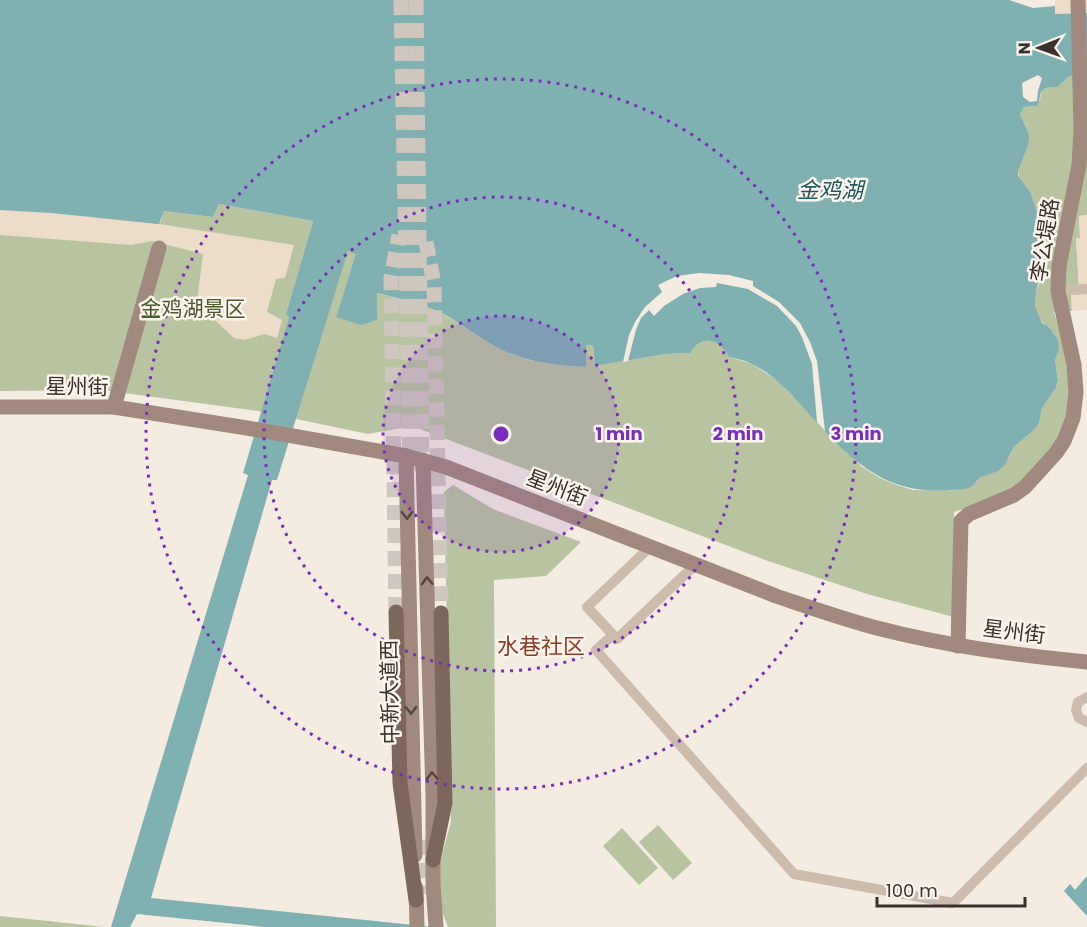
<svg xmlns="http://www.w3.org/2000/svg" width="1087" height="927" viewBox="0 0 1087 927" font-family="Poppins,'Noto Sans SC',sans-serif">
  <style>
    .green { fill: #b8c4a0 }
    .plaza { fill: #ecdcc8 }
    .water { fill: #7fb0b2; fill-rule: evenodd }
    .pier { fill: #f4ebe1 }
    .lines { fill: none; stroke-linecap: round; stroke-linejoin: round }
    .primary-tunnel { stroke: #cfc6bd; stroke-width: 15; stroke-dasharray: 15 8; stroke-linecap: butt }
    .street { stroke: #cdbbac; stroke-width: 10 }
    .secondary { stroke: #a18a7d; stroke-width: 15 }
    .primary { stroke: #7d675c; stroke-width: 15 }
    .oneway { stroke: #544640 }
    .ring { fill: none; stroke: #7b2cbf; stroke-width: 3; stroke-dasharray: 3 6 }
    .labels { text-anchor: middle; stroke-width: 5; stroke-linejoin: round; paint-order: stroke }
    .street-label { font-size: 21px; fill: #3b302b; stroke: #fbf5ee }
    .park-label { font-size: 21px; fill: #4a5a2e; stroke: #fbf5ee }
    .water-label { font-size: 22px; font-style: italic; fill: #1f5a5e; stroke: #fbf5ee }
    .neighbourhood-label { font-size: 22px; fill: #8c3b22; stroke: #fbf5ee }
    .centre { fill: #7b2cbf; stroke: #fbf5ee; stroke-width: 3 }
    .ring-label { font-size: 18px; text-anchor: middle; font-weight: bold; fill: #7b2cbf; stroke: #fbf5ee; stroke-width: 5; stroke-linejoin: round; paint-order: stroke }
  </style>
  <rect width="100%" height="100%" fill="#f4ebe1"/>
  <g class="green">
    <path d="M1077,75L1087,77V215L1079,216L1080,238H1076L1079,289L1071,290L1072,311L1054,312L1066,353L1070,404L1059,439L1019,486L983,503L954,512V617L867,594L768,561L412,426L368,434L258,411L102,390L0,391V210L160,223L164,211L213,217L219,204L313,221L286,314L323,328L348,251L357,253L336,317L376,293C400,299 424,304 446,316C461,324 474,335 489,343C518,361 552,366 586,367L585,345H593L595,366L666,354L689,353C702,333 720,340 729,357L752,364L777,380L862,467L880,478L897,485L913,490L943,491L959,490L977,482L981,477L1008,460L1014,447L1036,428L1039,423L1042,408L1056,388L1058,382L1055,360L1059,350L1054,333L1043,323L1037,315L1035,307L1036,291L1041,279L1037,242L1040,221L1031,193L1019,178L1018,171L1028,132L1020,114L1024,107L1038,106L1042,91L1046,88L1058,87L1068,77Z"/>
    <polygon points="453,485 493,509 581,542 546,576 494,580 496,927 448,927 439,904 439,865 451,822 444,492"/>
    <polygon points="658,825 692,863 673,880 639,842"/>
    <polygon points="622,828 658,868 639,885 603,846"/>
    <polygon points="0,916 104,927 0,927"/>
  </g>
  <g class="plaza">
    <polygon points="1055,0 1087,0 1087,13 1055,14"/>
    <polygon points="0,210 51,213 159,224 294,245 285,278 276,279 267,312 282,320 277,338 265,334 244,340 234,338 205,311 196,309 203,254 152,241 131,245 0,235"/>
    <polygon points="1087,215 1087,310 1072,311 1071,290 1079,289 1076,238 1080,238 1079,216"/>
  </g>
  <g class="water">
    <path d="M0,0H1009L1033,8L1055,6V14L1087,13V77L1077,75L1068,77L1058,87L1046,88L1041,92L1038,106L1024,107L1020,114L1028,132L1029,138L1028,145L1018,171V176L1031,193L1040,221L1037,242L1041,273L1036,291L1035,307L1042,323L1050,328L1058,340L1059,350L1055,360L1058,381L1056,388L1042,408L1039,423L1036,428L1014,447L1005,465L998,471L981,477L971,487L965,489C884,500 851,460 800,404C780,382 760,362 729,357C720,340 702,333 690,353L666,354L595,366L593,345H586V367C552,366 519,361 489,343C475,335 461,324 447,316C425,304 401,299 377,293V320L361,325L336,317L356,254L348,251L277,480H272L151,898L433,927H265L137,914L130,927H111L248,475L243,473L289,318L286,314L313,221L219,204L213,217L164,211L159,224L51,213L0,210ZM1038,75L1042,78L1038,91L1037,101L1030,102L1023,97L1022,83Z"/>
    <polygon points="1087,876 1087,916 1064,891 1070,884 1075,890"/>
  </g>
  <polygon class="pier" points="699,273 729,275 753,281 753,286 779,302 800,323 810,342 817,361 825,431 817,422 812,364 802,337 796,326 777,306 748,289 717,283 716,287 700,288 683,294 664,306 654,316 649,310 641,318 636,330 628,361 623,362 629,335 635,322 645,307 662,292 658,285 677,276"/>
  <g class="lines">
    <g class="primary-tunnel">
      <polyline points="401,0 410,468"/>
      <polyline points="416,0 422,471"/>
      <polyline points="426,242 434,284 441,613"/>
      <polyline points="396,612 391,278 399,235"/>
      <polyline points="419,840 421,894"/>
    </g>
    <g class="street">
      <polyline points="1058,291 1087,289"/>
      <polyline points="650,547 587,607 617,639 696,564"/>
      <polyline points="613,635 596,650 794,874 953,903 1087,768"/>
      <polyline points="1087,697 1078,702 1076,710 1079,718 1087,722"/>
    </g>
    <g class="secondary">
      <path d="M0,407H114L247,428L406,456L446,467L776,596C809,607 843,619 877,628C946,646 1016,655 1087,662"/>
      <polyline points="114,407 159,248"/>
      <polyline points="406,456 415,855"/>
      <polyline points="423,460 433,795 433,883 436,927"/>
      <polyline points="958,646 961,521 969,514 1014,495 1025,487 1056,453 1064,441 1073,418 1076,392 1074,365 1058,291 1059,266 1079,165 1081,130 1078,0"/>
      <polyline points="416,888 417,927"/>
    </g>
    <g class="primary">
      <polyline points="396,612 400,783 416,900"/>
      <polyline points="433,860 445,803 441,613"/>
    </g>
  </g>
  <defs><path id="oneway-chevron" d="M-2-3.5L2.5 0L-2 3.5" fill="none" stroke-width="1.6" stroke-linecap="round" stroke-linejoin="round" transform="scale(1.5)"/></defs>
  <g class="oneway">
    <use href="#oneway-chevron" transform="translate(407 515) rotate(89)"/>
    <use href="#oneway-chevron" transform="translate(427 581) rotate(-92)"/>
    <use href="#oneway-chevron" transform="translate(411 710) rotate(89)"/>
    <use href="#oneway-chevron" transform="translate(432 776) rotate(-92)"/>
  </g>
  <circle cx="501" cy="434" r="118" fill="#7b2cbf" fill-opacity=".12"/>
  <g class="ring">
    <circle cx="501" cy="434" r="118"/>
    <circle cx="501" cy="434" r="237"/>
    <circle cx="501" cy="434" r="355"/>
  </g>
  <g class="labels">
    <g class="street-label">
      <text transform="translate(1045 240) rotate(-81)" y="7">李公堤路</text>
      <text transform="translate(77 387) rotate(1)" y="7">星州街</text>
      <text transform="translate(557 488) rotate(21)" y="7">星州街</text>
      <text transform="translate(1014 632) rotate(7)" y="7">星州街</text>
      <text transform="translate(390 692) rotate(-91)" y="7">中新大道西</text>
    </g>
    <g class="park-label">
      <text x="193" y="316">金鸡湖景区</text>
    </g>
    <g class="water-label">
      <text x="830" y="198">金鸡湖</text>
    </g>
    <g class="neighbourhood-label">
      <text x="541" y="654">水巷社区</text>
    </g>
  </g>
  <circle cx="501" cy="434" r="9" class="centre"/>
  <g class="ring-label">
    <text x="619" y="440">1 min</text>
    <text x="738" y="440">2 min</text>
    <text x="856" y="440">3 min</text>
  </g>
  <g transform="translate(1039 48) rotate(269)" stroke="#fbf5ee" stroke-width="4.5" paint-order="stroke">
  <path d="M0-4.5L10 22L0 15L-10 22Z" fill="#3b302b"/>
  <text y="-9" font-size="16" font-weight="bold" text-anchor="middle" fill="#3b302b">N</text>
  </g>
  <path d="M877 897v9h148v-9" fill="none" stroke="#3b302b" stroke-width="3"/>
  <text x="886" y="897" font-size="18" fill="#3b302b" stroke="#fbf5ee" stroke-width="4.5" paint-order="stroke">100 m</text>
</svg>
